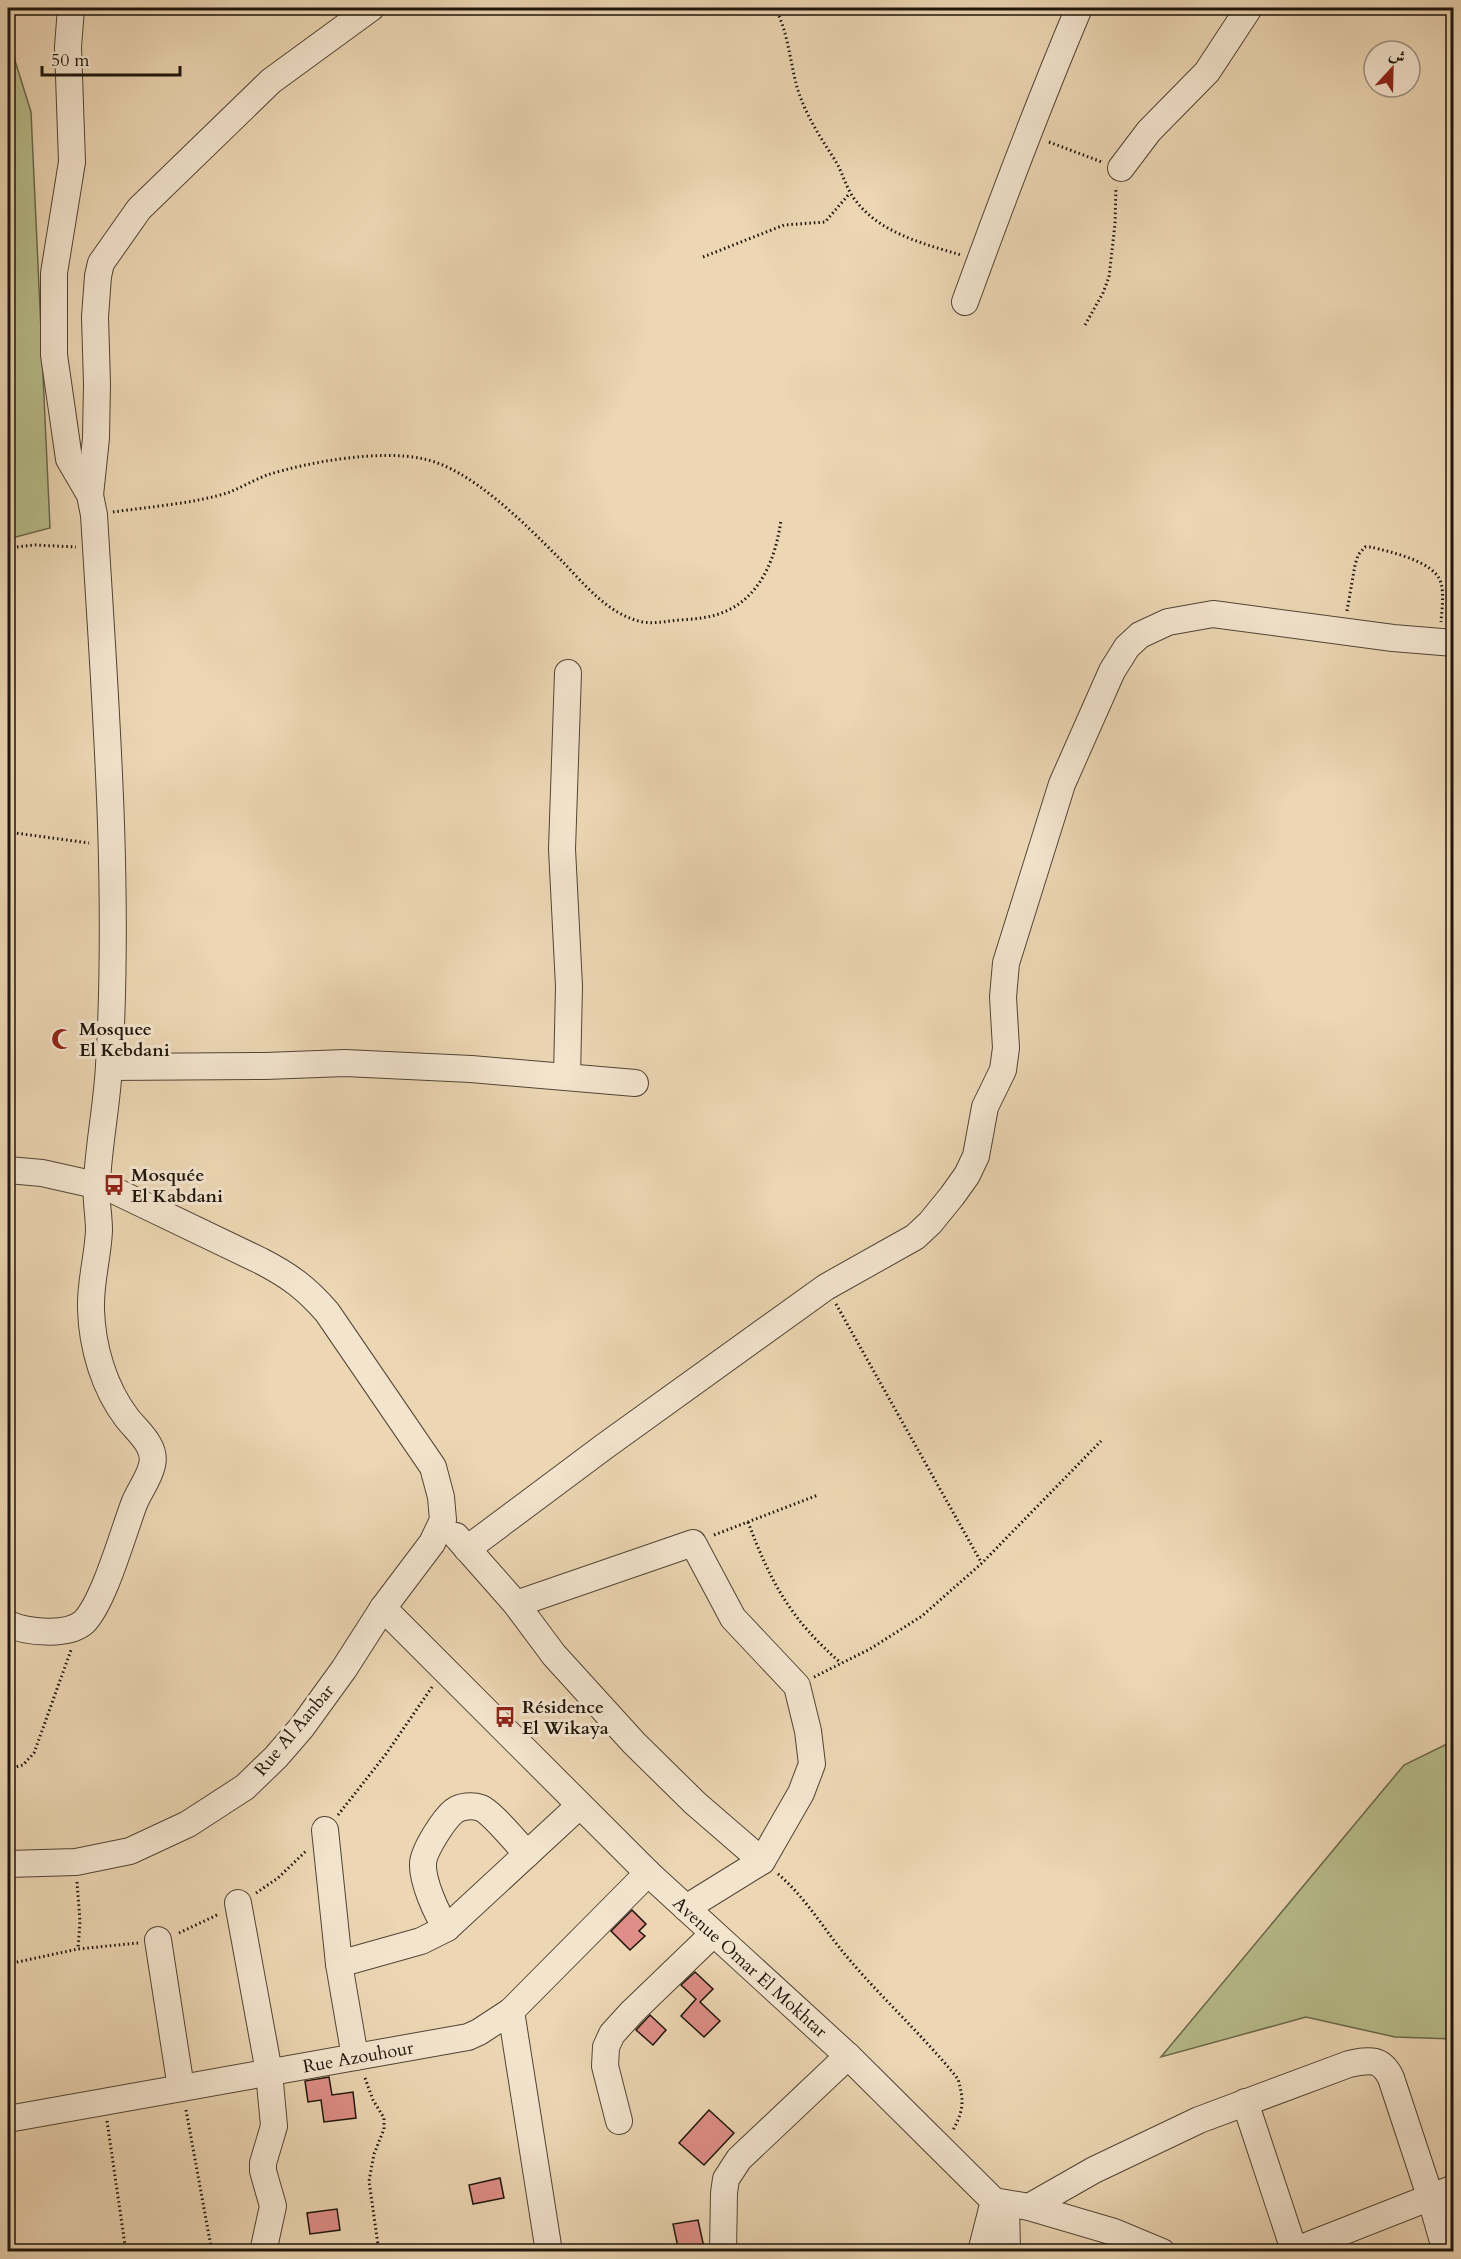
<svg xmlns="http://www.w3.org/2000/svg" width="1461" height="2259" viewBox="0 0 1461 2259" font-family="Cardo,Amiri,serif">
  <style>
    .green { fill: #b8bd8c; stroke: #6a694c; stroke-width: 1.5 }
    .building { fill: #df8e87; stroke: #1d150b; stroke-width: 1.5 }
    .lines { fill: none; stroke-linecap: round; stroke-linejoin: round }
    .minor-casing { stroke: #514535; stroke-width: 28 }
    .path { stroke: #1d150b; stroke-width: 3; stroke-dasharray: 1.5 3; stroke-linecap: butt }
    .minor { stroke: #f3e4ce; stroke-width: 26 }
    .labels { text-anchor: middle; stroke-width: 6; stroke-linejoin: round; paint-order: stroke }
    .poi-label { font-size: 18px; font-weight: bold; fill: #1d150b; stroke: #f3e4ce; text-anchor: start }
    .street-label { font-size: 18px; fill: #1d150b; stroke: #f3e4ce }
  </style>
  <rect width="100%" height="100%" fill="#ecd6b3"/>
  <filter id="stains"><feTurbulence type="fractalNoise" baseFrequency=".00333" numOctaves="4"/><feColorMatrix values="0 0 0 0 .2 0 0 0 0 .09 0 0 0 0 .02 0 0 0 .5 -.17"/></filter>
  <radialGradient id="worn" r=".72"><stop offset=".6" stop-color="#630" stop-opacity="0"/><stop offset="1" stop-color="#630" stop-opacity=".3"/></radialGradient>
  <g class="green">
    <polygon points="8,38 31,112 50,528 8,539"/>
    <polygon points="1453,1741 1453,2039 1395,2037 1306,2017 1161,2057 1404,1765"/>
  </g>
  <g class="building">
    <polygon points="632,1910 646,1924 639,1931 645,1936 630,1950 611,1931"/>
    <polygon points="695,1972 713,1989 700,2002 720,2021 704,2037 681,2016 696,1999 681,1985"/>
    <polygon points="650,2015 666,2030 653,2045 636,2030"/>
    <polygon points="329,2077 332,2095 353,2092 356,2118 324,2122 321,2100 308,2102 305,2081"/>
    <polygon points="709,2110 734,2133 704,2165 679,2143"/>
    <polygon points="500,2178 504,2198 473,2204 469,2185"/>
    <polygon points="337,2209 340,2230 310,2234 307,2213"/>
    <polygon points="698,2220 705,2252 679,2252 673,2224"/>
  </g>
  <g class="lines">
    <defs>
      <g id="minor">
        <polyline points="1121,168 1149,131 1207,72 1249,8"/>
        <path d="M965,302C1001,203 1038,105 1079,8"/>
        <polyline points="90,495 96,438 97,384 95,317 98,276 101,263 139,209 271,81 371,8"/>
        <polyline points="109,1067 265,1066 345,1063 471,1069 635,1083"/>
        <polyline points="567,1077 569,986 562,849 568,673"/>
        <path d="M8,1170L42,1173L109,1188L261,1261C290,1276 306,1288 327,1312L433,1467L441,1497L443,1520L432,1543L383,1608L344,1669L302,1727L276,1757L245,1787L188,1824L130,1851L76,1862L8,1864"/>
        <polyline points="456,1536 516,1604 554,1655 634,1743 695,1803 762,1861"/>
        <polyline points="467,1549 605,1446 826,1287 915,1237 930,1223 952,1196 967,1175 976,1156 985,1107 1003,1070 1006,1048 1003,997 1006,963 1062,784 1112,671 1127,647 1140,635 1168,622 1213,614 1393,638 1454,643"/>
        <polyline points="516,1604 693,1543 733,1618 797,1686 808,1731 812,1764 801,1793 762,1861 686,1908"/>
        <polyline points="383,1608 648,1873 848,2056 994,2201 1029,2207 1114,2232 1162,2252"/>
        <path d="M8,1624C26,1632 67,1637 84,1622C104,1602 123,1533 134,1504C139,1491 149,1479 152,1465C157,1446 137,1431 127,1418C104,1388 92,1347 91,1309C90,1282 98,1257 99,1230C99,1214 95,1198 97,1181C99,1143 107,1104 109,1066C120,882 105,698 94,515L90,495L69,459L54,355V273L72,162L68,47L71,8"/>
        <polyline points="325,1830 339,1964 355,2057"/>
        <polyline points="238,1903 269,2072 274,2126 263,2163 263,2171 273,2206 263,2252"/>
        <path d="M447,1928C436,1914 422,1880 423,1863C424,1850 444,1819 454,1811C461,1806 472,1805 481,1808C491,1812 518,1844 527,1854"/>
        <polyline points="158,1940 181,2088"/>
        <polyline points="339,1964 421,1941 447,1928 579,1806"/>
        <polyline points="511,2011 549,2252"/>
        <polyline points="1245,2102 1294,2250"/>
        <polyline points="8,2119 468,2037 479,2032 511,2011 648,1873"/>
        <polyline points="619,2121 605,2066 606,2047 612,2034 632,2012 713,1934"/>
        <polyline points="1006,2204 1007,2252"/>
        <path d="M1029,2207L1094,2170L1199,2120L1349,2064C1369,2060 1381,2057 1391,2078L1430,2196L1446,2252"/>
        <polyline points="723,2252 724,2193 726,2179 739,2159 848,2056"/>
        <polyline points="981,2252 994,2201"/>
        <polyline points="1291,2252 1454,2188"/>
      </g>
    </defs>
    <use href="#minor" class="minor-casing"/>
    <g class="path">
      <path d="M775,8C788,31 790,62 797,87C805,114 820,137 835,160C843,173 846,189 856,201C880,233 924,244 961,255"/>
      <polyline points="1049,142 1102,162"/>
      <polyline points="703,257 784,225 825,222 850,193"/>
      <polyline points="1085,325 1103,293 1109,277 1115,224 1116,187"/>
      <path d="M113,512C148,507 198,503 230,492C242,487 254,480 267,475C308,462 381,449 424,459C471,469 524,523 558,557C582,581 607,615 643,622C656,624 667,621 679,620C695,619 710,618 724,612C761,597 776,557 781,520"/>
      <polyline points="8,548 35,545 76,547"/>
      <path d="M1347,611L1355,565L1358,555L1365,547H1371C1390,552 1435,561 1441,583C1444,595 1442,609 1441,622"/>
      <polyline points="8,832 89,843"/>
      <polyline points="836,1304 981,1562"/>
      <path d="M748,1522C771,1583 791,1620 841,1663"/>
      <polyline points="714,1535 818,1495"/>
      <polyline points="814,1677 870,1649 922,1616 982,1563 1101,1441"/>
      <polyline points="8,1769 23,1765 34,1753 71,1650"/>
      <polyline points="338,1815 386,1754 432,1687"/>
      <path d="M778,1874C804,1896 822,1926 843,1952C879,1996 922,2034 958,2079C964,2100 964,2110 953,2130"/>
      <polyline points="77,1882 80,1921 78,1949"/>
      <polyline points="256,1893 278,1878 306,1851"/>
      <polyline points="179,1933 219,1914"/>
      <polyline points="8,1964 78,1949 138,1943"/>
      <polyline points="365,2078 373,2100 384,2118 384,2129 374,2154 369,2181 379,2252"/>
      <polyline points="186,2110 212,2252"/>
      <polyline points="107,2121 126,2252"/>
    </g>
    <use href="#minor" class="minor"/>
  </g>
  <defs>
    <symbol id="mosque-bare" viewBox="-9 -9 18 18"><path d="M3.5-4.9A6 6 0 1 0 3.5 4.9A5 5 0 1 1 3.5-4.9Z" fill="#8f2418" stroke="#f3e4ce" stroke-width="2.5" paint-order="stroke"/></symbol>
    <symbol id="bus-bare" viewBox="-9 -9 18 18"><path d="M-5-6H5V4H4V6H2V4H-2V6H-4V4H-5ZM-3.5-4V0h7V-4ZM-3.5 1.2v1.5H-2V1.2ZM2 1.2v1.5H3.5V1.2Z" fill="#8f2418" stroke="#f3e4ce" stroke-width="2.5" paint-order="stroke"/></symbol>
  </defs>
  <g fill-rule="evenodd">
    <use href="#mosque-bare" x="47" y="1024" width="30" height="30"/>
    <use href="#bus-bare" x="99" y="1170" width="30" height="30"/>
    <use href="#bus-bare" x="490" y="1702" width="30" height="30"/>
  </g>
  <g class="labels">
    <g class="poi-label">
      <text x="79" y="1035">Mosquee<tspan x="79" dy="21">El Kebdani</tspan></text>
      <text x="131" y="1181">Mosquée<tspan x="131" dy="21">El Kabdani</tspan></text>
      <text x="522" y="1713">Résidence<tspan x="522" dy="21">El Wikaya</tspan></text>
    </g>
    <g class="street-label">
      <text transform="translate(294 1730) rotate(-50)" y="6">Rue Al Aanbar</text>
      <text transform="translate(750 1967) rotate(42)" y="6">Avenue Omar El Mokhtar</text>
      <text transform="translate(358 2057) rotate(-10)" y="6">Rue Azouhour</text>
    </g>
  </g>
  <rect width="1461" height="2259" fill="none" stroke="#ecd6b3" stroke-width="30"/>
  <rect x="9" y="9" width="1443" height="2241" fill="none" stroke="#1d150b" stroke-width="3"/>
  <rect x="15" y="15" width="1431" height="2229" fill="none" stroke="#1d150b" stroke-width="1.5"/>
  <g transform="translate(1392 69) rotate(22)"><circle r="28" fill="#f3e4ce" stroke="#9d9180" stroke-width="1.5"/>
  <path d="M0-4.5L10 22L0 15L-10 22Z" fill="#8f2418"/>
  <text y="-9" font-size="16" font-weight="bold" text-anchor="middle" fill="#1d150b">ش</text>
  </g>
  <path d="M42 66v9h138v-9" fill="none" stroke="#1d150b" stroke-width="3"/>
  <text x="51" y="66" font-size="18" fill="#1d150b" stroke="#f3e4ce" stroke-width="4.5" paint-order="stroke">50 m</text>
  <rect width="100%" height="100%" filter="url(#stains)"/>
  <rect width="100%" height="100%" fill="url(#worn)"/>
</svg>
